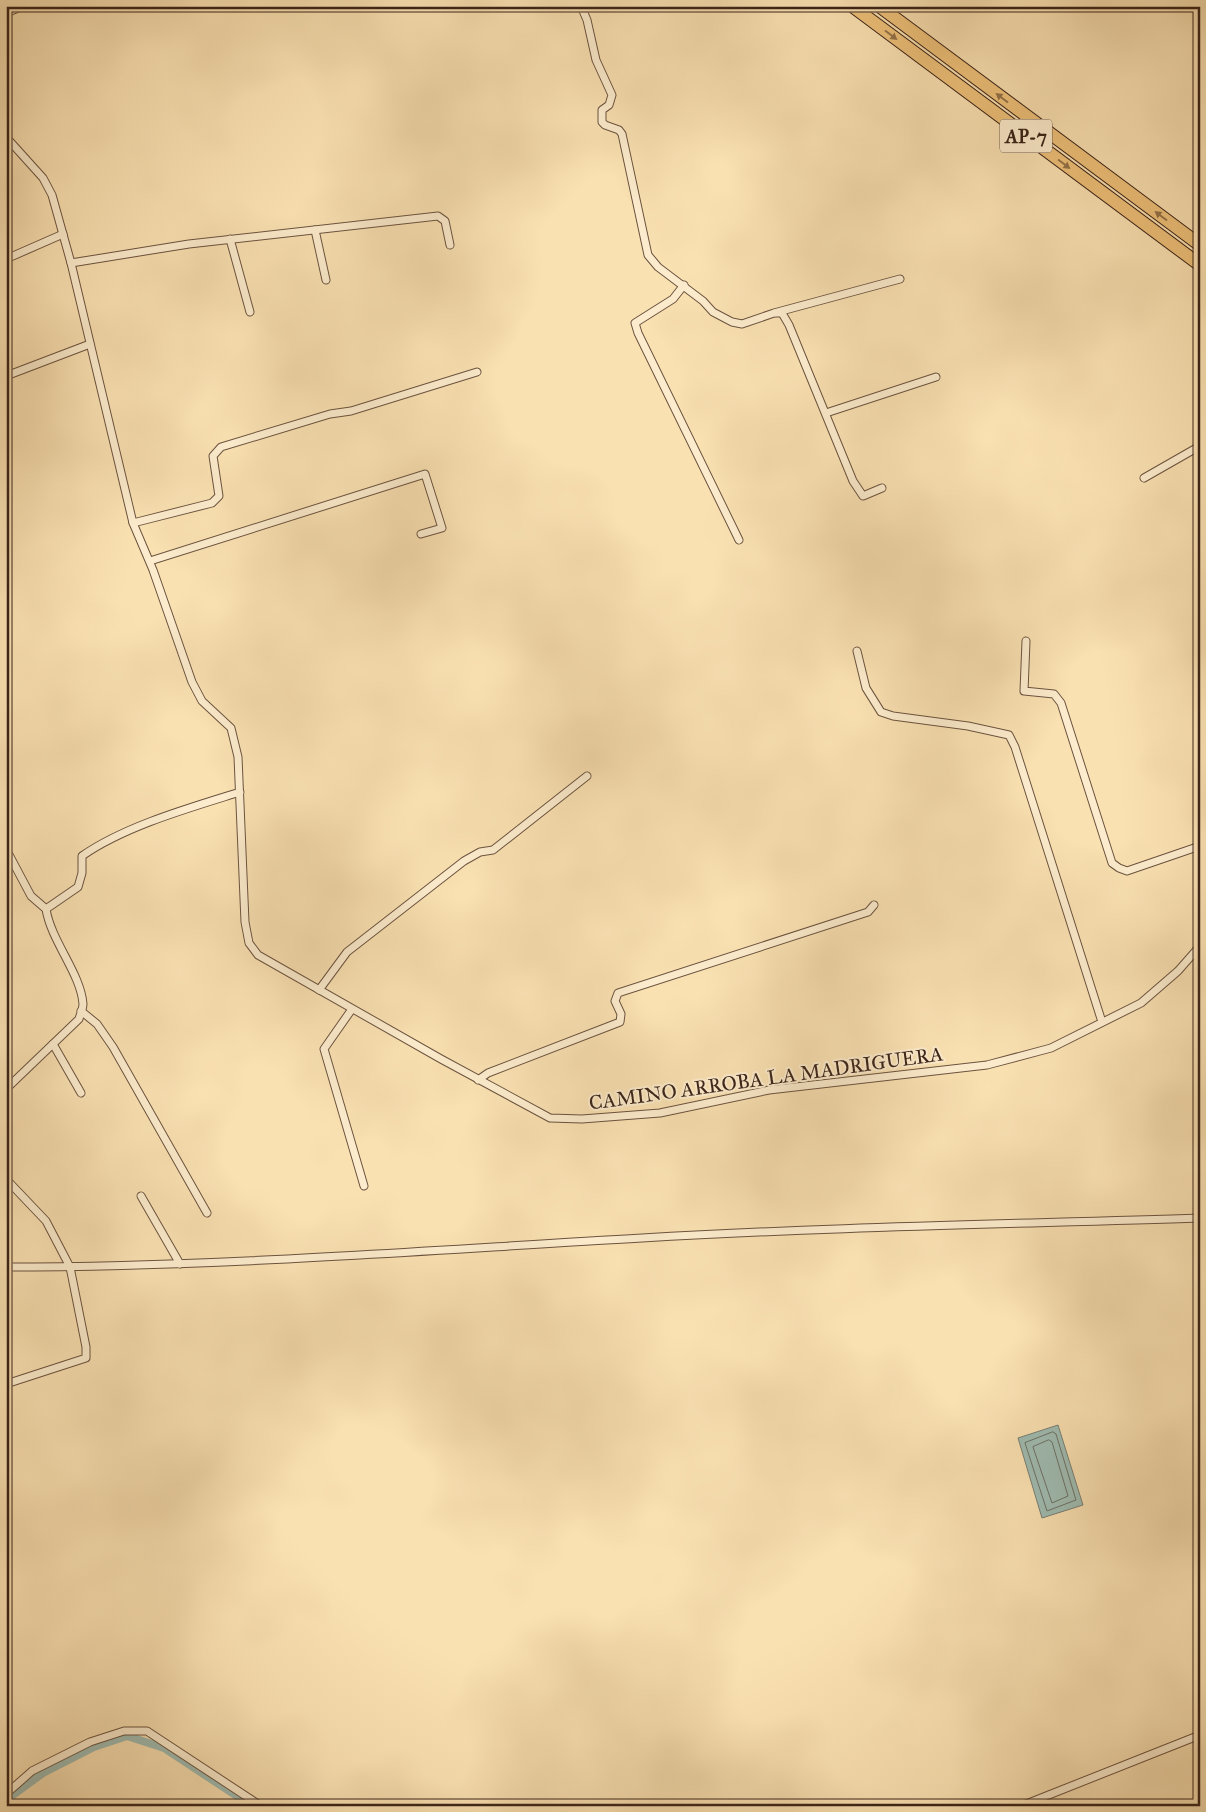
<svg xmlns="http://www.w3.org/2000/svg" width="1206" height="1812" viewBox="0 0 1206 1812" font-family="'IM FELL Great Primer',serif">
  <style>
    .water { fill: #9fbcb2; stroke: #777f75 }
    .lines { fill: none; stroke-linecap: round; stroke-linejoin: round }
    .shore { stroke: #6d7066; stroke-width: 1 }
    .canal { stroke: #9fbcb2; stroke-width: 8 }
    .minor-casing { stroke: #6b533f; stroke-width: 9 }
    .motorway-casing { stroke: #3b2419; stroke-width: 14 }
    .minor { stroke: #fceccd; stroke-width: 7 }
    .motorway { stroke: #edc079; stroke-width: 12 }
    .oneway { fill: #947249 }
    .labels { text-anchor: middle; stroke-width: 4; stroke-linejoin: round; paint-order: stroke }
    .shield { fill: #fceccd; stroke: #75604f; stroke-width: 1 }
    .shield-label { font-size: 19px; font-weight: bold; fill: #3b2419 }
    .street-label { font-size: 20px; fill: #3b2419; stroke: #fceccd }
  </style>
  <rect width="100%" height="100%" fill="#fae1b2"/>
  <filter id="stains"><feTurbulence type="fractalNoise" baseFrequency=".004" numOctaves="4"/><feColorMatrix values="0 0 0 0 .2 0 0 0 0 .09 0 0 0 0 .02 0 0 0 .5 -.17"/></filter>
  <radialGradient id="worn" r=".72"><stop offset=".6" stop-color="#630" stop-opacity="0"/><stop offset="1" stop-color="#630" stop-opacity=".3"/></radialGradient>
  <polygon class="water" points="1058,1425 1083,1505 1042,1518 1018,1438"/>
  <g class="lines">
    <g class="shore">
      <polygon points="1053,1432 1056,1434 1076,1500 1047,1511 1025,1443"/>
      <polygon points="1049,1440 1052,1442 1068,1496 1052,1503 1033,1447"/>
    </g>
    <polyline class="canal" points="6,1800 43,1773 94,1747 127,1736 164,1748 252,1806"/>
    <defs>
      <g id="minor">
        <polyline points="581,6 587,20 596,60 612,95 609,105 602,110 602,122 605,125 619,130 622,134 648,255 658,267 703,301 713,312 732,322 742,324 774,313 900,279"/>
        <polyline points="6,13 23,6"/>
        <polyline points="6,137 43,178 52,195 71,263 133,523 153,570 192,682 202,701 231,728 238,757 245,922 249,943 258,955 441,1059 550,1118 582,1119 660,1113 769,1090 987,1065 1051,1048 1141,1003 1178,971 1200,946"/>
        <polyline points="315,230 326,280"/>
        <polyline points="230,239 250,312"/>
        <polyline points="6,259 63,234"/>
        <polyline points="71,263 189,244 438,216 445,221 450,245"/>
        <polyline points="684,285 673,299 635,323 638,333 739,540"/>
        <polyline points="776,313 782,313 789,325 853,481 863,496 882,488"/>
        <polyline points="6,376 90,344"/>
        <polyline points="826,413 936,377"/>
        <polyline points="1144,478 1200,446"/>
        <polyline points="133,523 212,503 219,496 213,456 221,447 330,414 351,411 477,372"/>
        <polyline points="150,561 425,474 442,528 421,534"/>
        <polyline points="1026,641 1024,691 1054,694 1061,703 1112,863 1119,868 1127,871 1200,846"/>
        <polyline points="857,651 866,688 881,712 893,716 968,726 1009,735 1015,747 1102,1022"/>
        <path d="M6,849L31,896L46,909C51,941 81,974 83,1004C83,1009 80,1015 79,1019L6,1089"/>
        <path d="M46,909L78,887L82,873V856C125,826 189,808 240,792"/>
        <polyline points="319,990 347,952 464,861 480,852 493,850 587,776"/>
        <polyline points="352,1009 324,1049 364,1186"/>
        <polyline points="81,1011 97,1024 113,1047 207,1213"/>
        <polyline points="53,1044 81,1093"/>
        <polyline points="478,1080 488,1073 620,1022 621,1014 615,1001 618,993 868,912 874,905"/>
        <polyline points="6,1179 46,1221 70,1267 86,1347 86,1358 6,1384"/>
        <polyline points="141,1196 180,1264"/>
        <path d="M6,1267C218,1267 430,1250 642,1238C827,1227 1014,1224 1200,1218"/>
        <polyline points="6,1794 32,1771 90,1742 124,1731 147,1731 261,1806"/>
        <polyline points="1021,1806 1200,1735"/>
      </g>
      <g id="motorway">
        <polyline points="852,6 1200,265"/>
        <polyline points="879,6 1200,245"/>
      </g>
    </defs>
    <use href="#minor" class="minor-casing"/>
    <use href="#motorway" class="motorway-casing"/>
    <use href="#minor" class="minor"/>
    <use href="#motorway" class="motorway"/>
  </g>
  <defs><path id="oneway-solid" d="M-6-.8H1V-3.2L6.5 0L1 3.2V.8H-6Z" transform="scale(1.25)"/></defs>
  <g class="oneway">
    <use href="#oneway-solid" transform="translate(891 35) rotate(37)"/>
    <use href="#oneway-solid" transform="translate(1002 98) rotate(-143)"/>
    <use href="#oneway-solid" transform="translate(1064 164) rotate(37)"/>
    <use href="#oneway-solid" transform="translate(1161 216) rotate(-143)"/>
  </g>
  <g class="labels">
    <rect class="shield" x="1000" y="119.5" width="52" height="33" rx="4"/>
    <g class="shield-label">
      <text x="1026" y="143">AP-7</text>
    </g>
    <g class="street-label">
      <text transform="translate(766 1078) rotate(-8)" y="7">CAMINO ARROBA LA MADRIGUERA</text>
    </g>
  </g>
  <rect width="1206" height="1812" fill="none" stroke="#fae1b2" stroke-width="25"/>
  <rect x="8" y="8" width="1191" height="1797" fill="none" stroke="#3b2419" stroke-width="2.5"/>
  <rect x="12" y="12" width="1181" height="1787" fill="none" stroke="#3b2419"/>
  <rect width="100%" height="100%" filter="url(#stains)"/>
  <rect width="100%" height="100%" fill="url(#worn)"/>
</svg>
